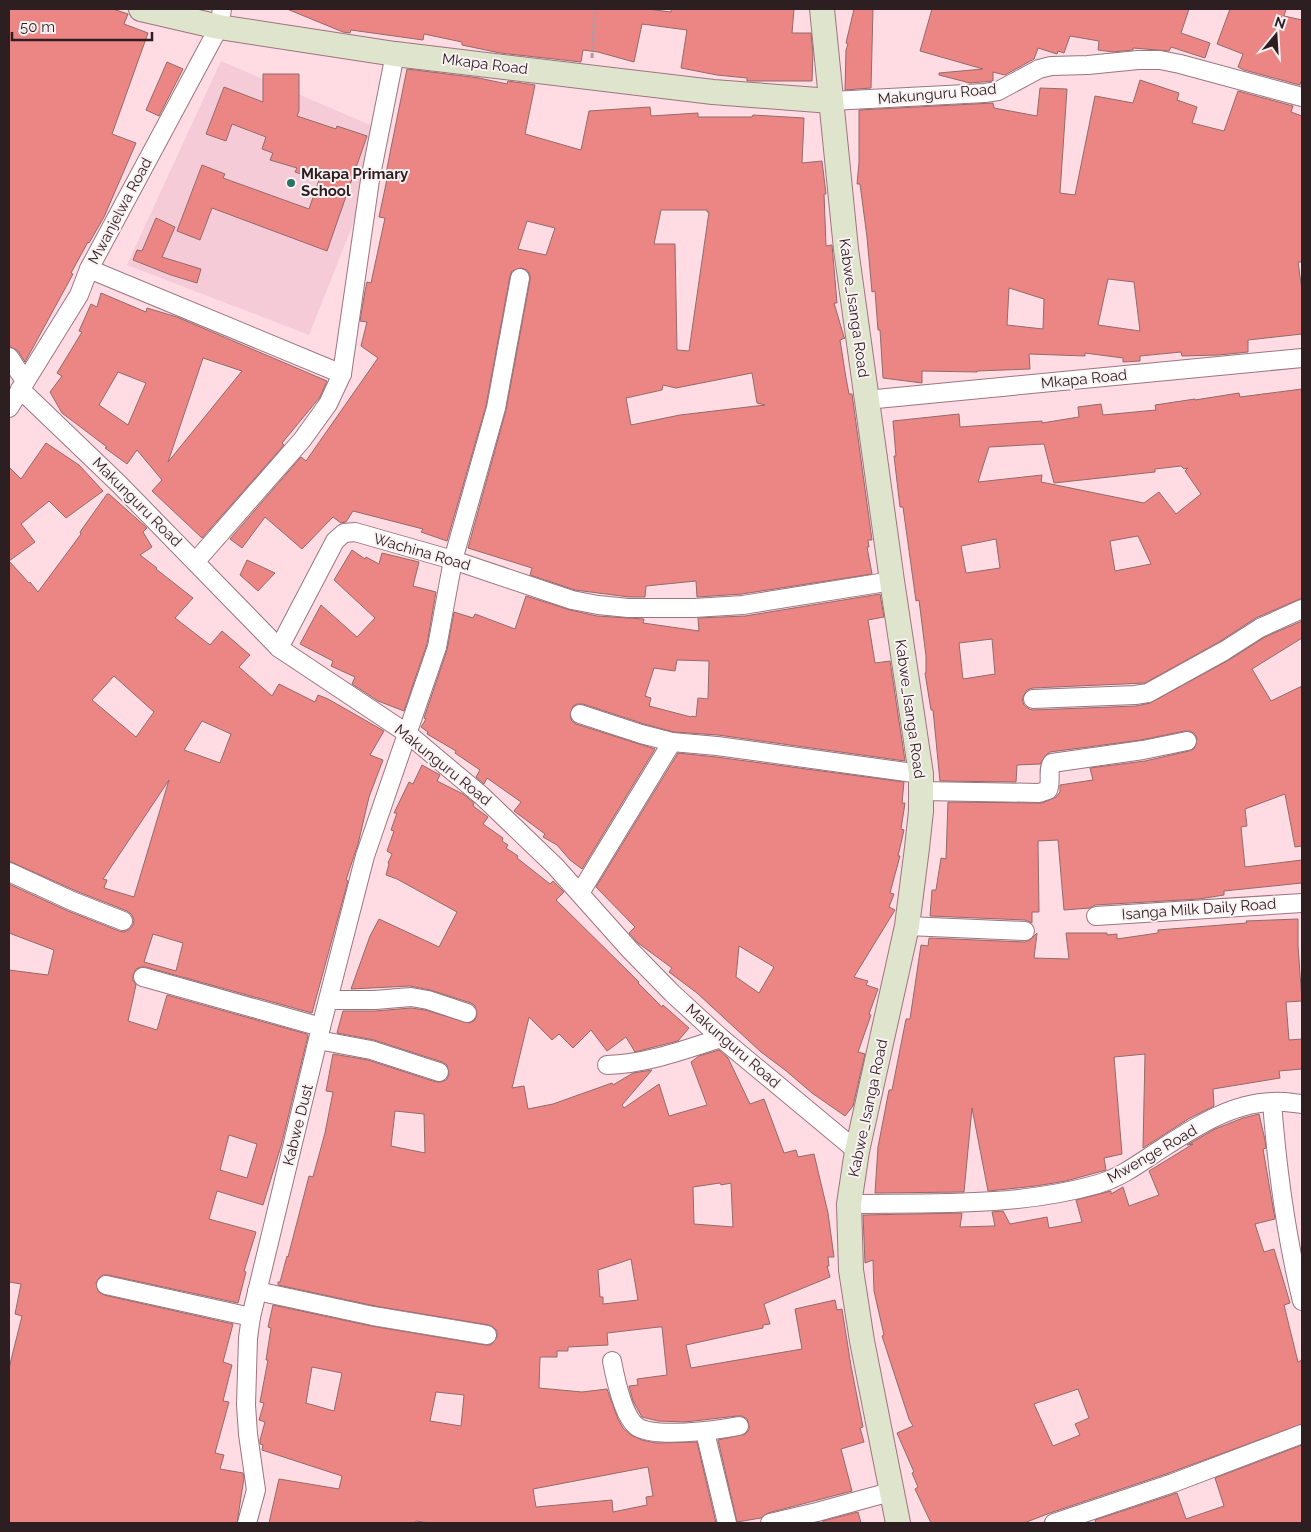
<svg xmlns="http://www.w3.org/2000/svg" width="1311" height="1532" viewBox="0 0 1311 1532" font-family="Raleway,sans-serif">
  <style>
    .built { fill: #f4cbd6 }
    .building { fill: #eb8685; stroke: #926b69; fill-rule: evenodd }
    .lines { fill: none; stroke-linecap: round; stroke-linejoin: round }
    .street-casing { stroke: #9c757f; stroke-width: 20 }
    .secondary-casing { stroke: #9c757f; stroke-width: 26 }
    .path { stroke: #b599a0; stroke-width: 3; stroke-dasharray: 5 2.5; stroke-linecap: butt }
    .street { stroke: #fff; stroke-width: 18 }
    .secondary { stroke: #dfe5cc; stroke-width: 24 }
    .poi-dot { fill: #2b7166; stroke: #faf1f3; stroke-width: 2 }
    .labels { text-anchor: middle; stroke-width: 4; stroke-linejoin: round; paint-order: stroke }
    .street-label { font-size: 15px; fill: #2d1e22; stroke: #faf1f3 }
    .poi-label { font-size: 15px; font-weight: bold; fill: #2d1e22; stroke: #faf1f3; text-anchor: start }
  </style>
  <rect width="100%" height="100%" fill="#ffdbe4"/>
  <polygon class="built" points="221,61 389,133 309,335 127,265"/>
  <g class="building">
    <polygon points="9,9 113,9 128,14 124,24 148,33 112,134 136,143 104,217 89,243 88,242 71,273 73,274 25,362 18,351 9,346"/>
    <polygon points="287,9 647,9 671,12 671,9 794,9 792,33 811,33 813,54 812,81 747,81 747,78 717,75 681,68 687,30 642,24 634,62 598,52 583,50 581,62 500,53 462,45 462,42 424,34 423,40 351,30 350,33 343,32"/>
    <polygon points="854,9 873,9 871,88 845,90 846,50 848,44 846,43"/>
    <polygon points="932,9 1189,9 1181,33 1210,43 1205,58 1171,47 1169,51 1133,48 1133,50 1113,52 1098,50 1099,41 1070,36 1064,53 1058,51 1057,54 1038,48 1034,59 1005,75 993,72 993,81 970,83 939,75 939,73 983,69 920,51"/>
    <polygon points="1230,9 1286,9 1284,16 1302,20 1302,79 1300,85 1244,70 1238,67 1243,54 1217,44"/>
    <polygon points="167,62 183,69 159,116 146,110"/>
    <path d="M407,69L479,78L507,84L508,81L535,85L525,134L581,150L589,111L650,107L651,116L698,113V117H752L753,115L804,118L802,163L822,161L826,194H824L826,246L832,245L837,303H834L844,337L845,338L840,340L846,378L849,394H852L872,540H868L869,547H867L872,574L742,594L697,597L696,581L646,586L645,597H629L575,590L530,575L532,568L468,548L506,410L530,280V275L527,270L521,268L512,271L510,276L486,406L447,541L421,532L423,529L353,511L346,522L341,523L333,517L302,549L265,517L242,548L230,539L301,457L306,461L378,358L361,346L367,322L360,321L365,291L367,282L371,283L385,218L379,217L387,179H385L391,148ZM661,210H707V212H709L689,351L677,350L675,244H654ZM527,221L555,228L546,255L518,249ZM752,373L757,403L765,405L680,415L631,425L626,398L662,390L663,385L676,388Z"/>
    <polygon points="263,74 299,74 299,111 297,116 336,129 337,126 367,136 327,251 212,208 200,240 177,231 202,165 225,174 223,178 309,209 319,180 295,172 297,168 270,160 273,153 262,149 266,137 232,124 226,141 206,134 224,87 263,102"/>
    <path d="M1140,80L1179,93L1177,100L1197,107L1192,123L1224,131L1238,91L1293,106L1291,112L1302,116V262H1298L1302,290V334L1248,340V352L1219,355L1182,356L1181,352L1140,356V361L1123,362V358L1085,353V356L1029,354L1030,369L977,371V372L922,371V383L883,378L880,330H878L875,291L872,292L867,237L860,184H857L859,163V110L993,103L994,108L1037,116L1040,88L1067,89L1060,193L1075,195L1095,96L1133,103ZM1108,279L1134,282L1140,331L1098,325ZM1009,288L1044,299L1043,329L1007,325Z"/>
    <polygon points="156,218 175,227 162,257 201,269 197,283 171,275 133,260 137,250 142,251"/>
    <path d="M101,293L146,312L147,308L177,317L327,381L320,397L282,443L284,445L202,538L152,491L162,480L137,450L127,464L105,448L107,447L62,413L50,392L62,376L57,373L82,332L79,331L91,304L97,307ZM203,358L242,371L168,462ZM118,372L146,383L128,425L99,405Z"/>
    <path d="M1302,389V598L1256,618L1219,642L1145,683L1033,688L1027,690L1022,699L1024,705L1029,709L1033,710L1136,706L1150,703L1229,660L1265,637L1302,621V638L1252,669L1271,701L1302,686V846L1295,847L1285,794L1245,809L1247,826L1241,827L1245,867L1302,860V883L1224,891V895L1199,899L1095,905L1090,908L1064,910L1058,840L1038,841L1039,912H1032V923L1025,920L930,916L932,890H936L941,858L946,859L948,802L1042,803L1056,797L1060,792V785L1093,780L1090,768L1145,761L1189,751L1194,749L1197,739L1195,734L1190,731H1185L1141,740L1050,752L1046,755L1040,764L1017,765L1016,782L940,781L933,710H931L925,673H926V656L919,600L916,601L903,507H900L894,456H896L893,421L959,414L960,427L1042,421V423L1079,417L1078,407L1101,404L1103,415L1156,410L1155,405L1195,399V400L1239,393L1240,397ZM1044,444L1054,483L1155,472V469L1181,466L1184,469L1188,468L1185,471L1201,494L1176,514L1159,492L1144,503L1041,482L1042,475L978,482L989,447ZM1138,536L1151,564L1115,571L1110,541ZM996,539L1000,568L966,573L961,546ZM992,639L995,674L963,679L959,643Z"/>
    <path d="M46,443L79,465L103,491L66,518L49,501L21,524L35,542L9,561L29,583L30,582L38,592L81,534L80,532L107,494H109L147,528L143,532L152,547L140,555L157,568L156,569L193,598L175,618L210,645L222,631L250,655L239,667L272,696L279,684L315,702L318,695L328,699L384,731L370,755L383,760L369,797L358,844L346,880L348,881L312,1013L146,967H141L136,969L133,975V980L136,985L128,1021L157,1030L167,995L307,1034L308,1036L281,1146L263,1205L217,1191L209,1219L256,1232L244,1271L246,1272L238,1303L108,1275H103L99,1278L96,1283L99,1292L104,1295L233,1324L223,1362L232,1365L223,1401L229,1402L215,1453L224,1455L220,1469L243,1473L244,1478L237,1523H9V1368L22,1316L15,1314L21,1284L9,1282V970L48,975L54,950L9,933V884L68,911L119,931L124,932L129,930L133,925L134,920L132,915L127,911L76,891L9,861V467L21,479ZM114,676L154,712L136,737L92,700ZM202,721L231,734L220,763L184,750ZM169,780L134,897L104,888L107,880L103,879ZM153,934L183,943L176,971L144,962ZM229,1135L257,1144L247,1178L220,1170Z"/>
    <polygon points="352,550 365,559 366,557 379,564 382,553 419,562 413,586 436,592 427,644 404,711 378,701 352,684 355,677 331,666 333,661 300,644 321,605 357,637 375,618 334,580"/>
    <polygon points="247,560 275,573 258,591 240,575"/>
    <path d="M880,594L884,617L868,620L875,663L890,661L905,761L718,735L674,732L644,724L583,704H577L573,706L570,716L572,721L576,724L655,749L582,869L570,860L557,845L543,837L545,834L514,811L521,802L487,778L484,784L476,777L480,770L455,753L456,751L427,734L428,732L421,727L426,719L424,718L447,650L454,612L473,618L475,614L515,629L526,596L570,610L597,616L644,619L643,623L699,631L698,618L745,616ZM677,660L709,661L708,699L698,698L696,717L692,716L691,717L649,706L651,698L645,696L654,668L675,671Z"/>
    <path d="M678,753L716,757L904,782L902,803H905L901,829L904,830L898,856H900L890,893L894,894L889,907L895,910L854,977L868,981L866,985L878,989L869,1014L871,1015L858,1052L865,1054L853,1106L845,1116L812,1093L785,1070L761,1052L697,993L669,972L672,968L638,943L629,933L635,927L596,887ZM739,946L774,967L759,993L736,977Z"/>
    <path d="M422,765L440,775L437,781L463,794L474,803L473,806L488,817L483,824L503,838L502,841L508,845L506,848L518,856L517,858L550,884L553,881L564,892L556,900L639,982L638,983L662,1007L663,1005L689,1028L678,1041L662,1045L635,1052L626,1037L607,1051L591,1030L573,1048L559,1034L552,1040L529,1017L512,1088L524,1086L528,1109L553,1104L612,1083L613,1085L633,1073L652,1070L622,1105L624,1108L659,1084L669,1116L707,1105L691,1062L699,1056L719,1050L728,1058L750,1104L764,1099L784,1153L796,1150L798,1157L814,1154L828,1213L834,1257H828L829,1266H827L830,1277L764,1304L770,1324L763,1325V1328L686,1345L691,1368L802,1349L795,1309L835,1300L837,1310L842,1309L851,1366L863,1427L860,1428L864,1442L841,1449L852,1491L768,1513L761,1518L737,1522L718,1440L745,1434L749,1430V1425L747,1419L742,1416H737L685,1422L658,1421L642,1417L633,1401L629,1386L638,1385L637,1379L667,1375L662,1327H659L607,1333L608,1345L568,1347V1351H557V1357H540L539,1388L582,1392L607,1389L618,1419L623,1428L631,1435L642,1440L656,1443L697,1442L716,1523H429L416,1521L415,1523H269L279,1479L339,1489L342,1476L262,1450L263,1445L260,1444V1440L265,1422L259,1420L264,1403L260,1402L268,1360H266L271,1328L268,1327L273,1305L371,1326L485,1345H491L497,1337V1331L493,1327L489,1325L375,1306L278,1285V1282H280L287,1256L288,1257L309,1176L313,1177L325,1133L333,1092L326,1091L333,1054L368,1060L436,1082H441L446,1080L449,1075L447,1065L442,1062L374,1040L337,1033L343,1011H375L411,1008L425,1010L469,1023L474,1021L477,1016L475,1006L471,1003L430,990L410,986L351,989L370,936L379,919L439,947L457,912L397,879L386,875L389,864L388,863L392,854L387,851L394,831L391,830L397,813H394L409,782L413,784ZM395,1111L424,1114L425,1153L391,1146ZM720,1183L721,1185L731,1183L733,1227L694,1224L693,1187ZM631,1259L638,1300L603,1304V1297H600L598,1270ZM312,1367L342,1373L334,1411L306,1403ZM436,1392L464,1395L461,1426L430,1421ZM648,1467L653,1496L646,1497L647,1505L613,1512L612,1500L536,1507L533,1489Z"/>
    <polygon points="1298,919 1298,946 1302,1001 1286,1002 1289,1040 1302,1039 1302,1069 1279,1071 1280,1078 1213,1089 1214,1106 1190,1118 1143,1148 1145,1054 1114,1057 1122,1154 1104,1158 1106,1170 1066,1181 1036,1186 988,1191 972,1108 964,1192 875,1193 878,1147 889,1090 892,1090 906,1019 910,1019 921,945 928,946 929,938 1025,942 1030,940 1037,933 1034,958 1069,959 1066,933 1107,933 1107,935 1117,934 1117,939 1158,933 1158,930 1247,923 1246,921"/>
    <path d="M1259,1114L1265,1140L1266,1148L1263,1149L1275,1219L1255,1224L1264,1252L1274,1249L1290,1303L1284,1305L1298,1362L1302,1360V1424L1169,1473L1050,1513L1024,1523H931L915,1489L918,1487L912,1473L914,1472L897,1433L913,1426L909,1419L882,1336L884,1335L874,1291L873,1260L865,1263L863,1215L962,1213L960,1227L995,1226L992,1212L1003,1211L1010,1224L1047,1217L1049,1228L1082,1222L1076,1200L1111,1191V1194L1123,1187L1129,1206L1159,1195L1149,1171L1193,1144L1187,1145L1215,1129L1243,1118ZM1078,1389L1089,1418L1075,1424L1080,1435L1053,1446L1034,1404Z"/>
    <polygon points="1302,1445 1302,1523 1096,1523 1095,1520 1177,1493 1186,1519 1224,1506 1215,1478"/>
    <polygon points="858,1512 861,1523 823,1523 823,1521"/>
  </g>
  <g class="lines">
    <defs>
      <g id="street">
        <polyline points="831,101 985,93 998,91 1039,69 1051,66 1088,65 1138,60 1160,60 1180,64 1302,97"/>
        <polyline points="89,269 342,374"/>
        <polyline points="9,357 25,381"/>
        <polyline points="20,389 119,484 279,648 408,734 482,796 555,866 630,950 672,993 721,1038 857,1151"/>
        <polyline points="866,400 1302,358"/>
        <polyline points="9,408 79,295 89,269 219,27 222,9"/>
        <polyline points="196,561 302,440 328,404 342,374 370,180 395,54"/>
        <polyline points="279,648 335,541 344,533 355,532 453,560 572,600 598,605 628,608 694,608 743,605 892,581"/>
        <polyline points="1033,699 1135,695 1148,693 1224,651 1260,628 1302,609"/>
        <polyline points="580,714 641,734 672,742 717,746 921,774"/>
        <path d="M921,791L1039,793L1048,790C1052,781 1047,770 1052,763L1143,750L1187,741"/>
        <polyline points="9,872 72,901 123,921"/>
        <polyline points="580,893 672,742"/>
        <polyline points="1096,916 1302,903"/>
        <polyline points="907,926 1025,931"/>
        <polyline points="143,977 321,1027"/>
        <polyline points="329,1000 375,1000 411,997 428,1000 467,1013"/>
        <polyline points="318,1040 371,1050 439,1072"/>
        <path d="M607,1065C646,1064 684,1050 721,1038"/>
        <path d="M1272,1102C1277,1168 1286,1236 1302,1301"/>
        <path d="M849,1204C932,1203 1018,1207 1098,1184C1119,1178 1137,1165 1155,1153C1189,1131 1229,1103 1272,1102C1282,1101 1292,1103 1302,1104"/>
        <polyline points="106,1285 251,1317"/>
        <polyline points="257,1291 373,1316 487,1335"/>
        <path d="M612,1361C615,1377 623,1415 636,1426C653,1439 718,1430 739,1426"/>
        <polyline points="705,1432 727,1523"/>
        <polyline points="247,1523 256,1490 248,1434 246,1405 248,1338 251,1317 321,1027 365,856 437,647 453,560 496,408 520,278"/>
        <polyline points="770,1523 817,1512 890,1492"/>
        <polyline points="1054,1523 1173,1483 1302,1434"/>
      </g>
      <g id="secondary">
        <polyline points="141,9 219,27 395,54 713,92 831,101"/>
        <polyline points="822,9 846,249 892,581 921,774 921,811 917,848 907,926 857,1151 849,1204 851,1270 862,1341 898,1523"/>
      </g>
    </defs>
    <use href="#street" class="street-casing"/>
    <use href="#secondary" class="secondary-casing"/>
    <polyline class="path" points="592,58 595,9"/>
    <use href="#street" class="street"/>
    <use href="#secondary" class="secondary"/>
  </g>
  <circle class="poi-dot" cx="291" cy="183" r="5"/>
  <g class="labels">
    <g class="street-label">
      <text transform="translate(485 64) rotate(7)" y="5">Mkapa Road</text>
      <text transform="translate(937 94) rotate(-5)" y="5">Makunguru Road</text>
      <text transform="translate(120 211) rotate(-62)" y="5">Mwanjelwa Road</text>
      <text transform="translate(854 308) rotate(82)" y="5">Kabwe_Isanga Road</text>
      <text transform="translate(1084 379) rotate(-6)" y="5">Mkapa Road</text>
      <text transform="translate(137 502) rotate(45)" y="5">Makunguru Road</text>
      <text transform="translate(422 552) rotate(16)" y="5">Wachina Road</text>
      <text transform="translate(910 709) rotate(82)" y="5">Kabwe_Isanga Road</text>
      <text transform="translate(443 765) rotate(39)" y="5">Makunguru Road</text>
      <text transform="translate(1199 909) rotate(-4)" y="5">Isanga Milk Daily Road</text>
      <text transform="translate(733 1046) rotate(41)" y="5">Makunguru Road</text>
      <text transform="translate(868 1108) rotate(-78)" y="5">Kabwe_Isanga Road</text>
      <text transform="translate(298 1125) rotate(-76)" y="5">Kabwe Dust</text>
      <text transform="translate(1152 1154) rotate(-30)" y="5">Mwenge Road</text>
    </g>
    <g class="poi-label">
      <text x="301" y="179">Mkapa Primary<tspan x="301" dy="17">School</tspan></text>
    </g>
  </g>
  <rect width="1311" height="1532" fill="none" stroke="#2d1e22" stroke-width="20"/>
  <g transform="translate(1276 35) rotate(18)" stroke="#faf1f3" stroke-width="4" paint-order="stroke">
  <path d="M0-4L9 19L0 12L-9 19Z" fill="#2d1e22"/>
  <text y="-8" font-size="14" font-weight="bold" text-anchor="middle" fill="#2d1e22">N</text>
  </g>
  <path d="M12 32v8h140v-8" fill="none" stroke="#2d1e22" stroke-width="2.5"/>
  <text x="20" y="32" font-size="15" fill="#2d1e22" stroke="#faf1f3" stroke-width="4" paint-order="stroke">50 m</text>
</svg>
